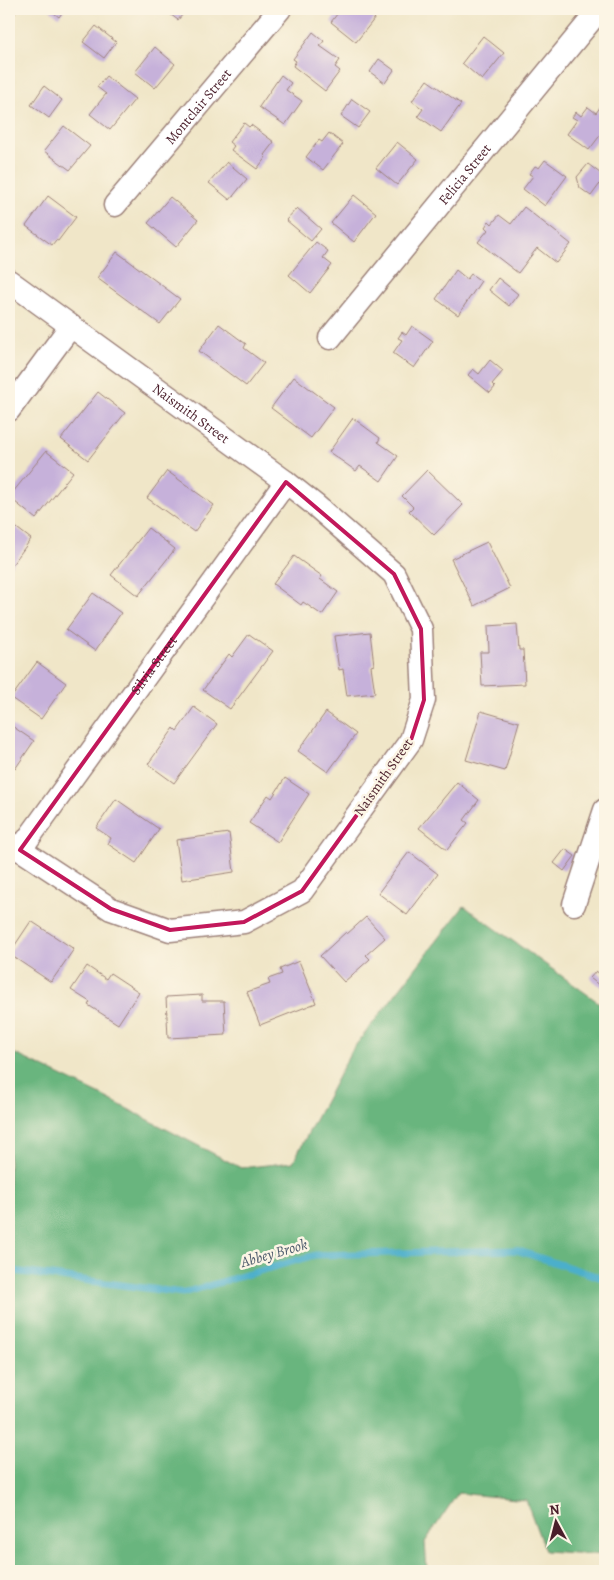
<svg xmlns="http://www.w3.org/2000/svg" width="614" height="1580" viewBox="0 0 614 1580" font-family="Alegreya,serif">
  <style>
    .forest { fill: #69b57e; stroke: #5a6a54 }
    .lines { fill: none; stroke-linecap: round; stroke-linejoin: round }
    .stream { stroke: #4cafcb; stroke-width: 7 }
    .building { fill: #c6b1da }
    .minor-casing { stroke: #9d827a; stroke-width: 25 }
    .minor { stroke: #fff; stroke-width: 22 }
    .marked { fill: none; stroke: #c2185b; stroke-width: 4; stroke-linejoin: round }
    .labels { text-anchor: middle; stroke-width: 5; stroke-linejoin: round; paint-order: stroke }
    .street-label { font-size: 14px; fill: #4a1f2b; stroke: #fcf5e5 }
    .water-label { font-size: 15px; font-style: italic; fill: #4b596b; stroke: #fcf5e5 }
  </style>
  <rect width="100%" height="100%" fill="#fcf5e5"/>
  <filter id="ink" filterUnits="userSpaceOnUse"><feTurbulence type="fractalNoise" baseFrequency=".02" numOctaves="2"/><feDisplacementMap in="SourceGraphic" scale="10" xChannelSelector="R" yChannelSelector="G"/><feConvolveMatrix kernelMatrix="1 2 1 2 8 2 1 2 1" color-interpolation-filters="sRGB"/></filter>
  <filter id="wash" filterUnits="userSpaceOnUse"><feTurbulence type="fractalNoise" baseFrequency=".0096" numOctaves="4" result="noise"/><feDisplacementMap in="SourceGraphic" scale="20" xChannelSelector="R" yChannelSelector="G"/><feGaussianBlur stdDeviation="1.12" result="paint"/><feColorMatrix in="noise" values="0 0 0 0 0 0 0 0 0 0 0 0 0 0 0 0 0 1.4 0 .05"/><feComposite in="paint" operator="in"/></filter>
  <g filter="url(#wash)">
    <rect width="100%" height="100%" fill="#f0e6c8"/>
    <polygon class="forest" points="464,906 605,1007 605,1555 545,1551 526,1500 458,1493 425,1542 427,1571 9,1571 9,1051 99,1094 241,1168 293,1162 352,1050"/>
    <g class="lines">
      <polyline class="stream" points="9,1273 13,1271 183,1293 315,1255 516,1250 605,1279"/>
    </g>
    <g id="blocks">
      <g class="building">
        <polygon points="49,9 65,9 59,17"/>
        <polygon points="163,9 187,9 178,20"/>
        <polygon points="341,9 364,9 375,18 356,42 331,22"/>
        <polygon points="9,12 15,13 9,36"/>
        <polygon points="96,26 116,42 104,58 83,42"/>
        <polygon points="313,32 324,41 320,46 340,60 335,67 340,71 325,91 293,66 296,61 293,59"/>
        <polygon points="483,36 504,53 482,80 462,63"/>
        <polygon points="155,47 175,64 155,88 135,72"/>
        <polygon points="379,59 394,70 385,83 370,72"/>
        <polygon points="281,75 291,83 286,90 302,101 285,125 259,107"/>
        <polygon points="106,76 135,99 110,130 90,114 106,94 97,87"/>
        <polygon points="427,80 461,104 441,132 418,116 423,109 412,101"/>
        <polygon points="44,86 62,100 49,118 31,105"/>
        <polygon points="352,99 370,112 358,128 341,116"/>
        <polygon points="601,106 605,110 605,129 589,150 567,134 577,120 572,117 576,112 581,116 588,107 596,113"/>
        <polygon points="244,123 249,127 251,125 274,142 264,155 266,157 257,169 231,150 234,146 229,142"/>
        <polygon points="64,126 90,146 70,170 44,151"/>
        <polygon points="329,133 343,144 323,170 306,157 319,140 322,142"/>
        <polygon points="397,142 418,159 397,185 376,168"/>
        <polygon points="545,160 567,176 545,206 523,189 533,176 529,174 535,166 539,168"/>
        <polygon points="227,162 247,179 230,200 209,183"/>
        <polygon points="588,164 605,177 591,196 580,188 577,177"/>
        <polygon points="354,195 376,213 354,242 331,223"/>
        <polygon points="48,196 76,217 58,241 56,240 52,245 26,226"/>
        <polygon points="170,197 198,220 176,247 148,223"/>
        <polygon points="524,207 571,244 556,263 537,248 518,273 478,242 488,230 485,227 489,221 492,224 499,215 511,224"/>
        <polygon points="297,208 321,229 311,241 286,220"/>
        <polygon points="316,242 328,251 323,258 332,265 310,293 289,275"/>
        <polygon points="117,252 180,299 160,324 97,278"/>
        <polygon points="456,270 467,279 471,274 481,281 458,315 436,299"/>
        <polygon points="498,278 518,294 509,306 489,290"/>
        <polygon points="219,324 246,344 244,348 264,363 246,386 199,351"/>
        <polygon points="412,326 433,341 414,368 393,353 402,340 398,338 402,332 406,335"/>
        <polygon points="490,360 503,371 492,384 495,387 490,393 468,375 473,369 479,374"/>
        <polygon points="294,377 334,407 311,438 271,408"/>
        <polygon points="98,392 125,413 88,460 61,439"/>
        <polygon points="353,418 380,438 378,442 398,456 381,481 360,466 356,471 329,452"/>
        <polygon points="46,451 73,472 36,519 9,497"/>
        <polygon points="427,470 463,505 434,535 409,511 413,507 402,496"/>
        <polygon points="167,471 214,505 194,532 147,498"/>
        <polygon points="9,522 31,539 9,569"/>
        <polygon points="148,528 175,549 138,596 111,575"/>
        <polygon points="487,542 510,588 474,606 451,559"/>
        <polygon points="294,556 322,576 320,579 338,592 322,615 303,602 301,605 273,584"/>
        <polygon points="93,593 121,613 95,651 66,630"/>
        <polygon points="517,624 519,650 523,650 525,684 482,686 480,652 489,652 488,626"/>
        <polygon points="370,632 374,665 371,666 375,693 347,696 343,669 339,670 334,636"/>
        <polygon points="249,634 273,651 230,709 203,690 229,654 232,657"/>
        <polygon points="37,662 66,683 41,719 11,698"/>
        <polygon points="194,707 217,724 174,783 148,764 174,728 177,731"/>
        <polygon points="481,711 519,722 505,771 466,760"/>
        <polygon points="326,712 356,734 328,772 298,751"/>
        <polygon points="9,724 34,741 15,769 9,765"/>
        <polygon points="285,778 309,794 278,842 249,823 268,795 272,798"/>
        <polygon points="457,782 479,800 464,820 468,823 447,850 419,828"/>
        <polygon points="116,799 159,829 136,863 108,844 111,838 96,828"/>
        <polygon points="229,833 234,872 182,880 176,840"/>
        <polygon points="565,849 575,856 564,871 554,863"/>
        <polygon points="409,852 438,874 407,915 378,893"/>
        <polygon points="366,917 385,938 366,955 370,959 344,982 320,956 346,932 347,934"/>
        <polygon points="31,921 74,949 51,982 9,954"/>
        <polygon points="299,961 316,1003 260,1025 247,992 270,984 268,979 282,974 280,969"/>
        <polygon points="87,966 106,979 110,973 139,992 118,1024 88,1005 90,1002 71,990"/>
        <polygon points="596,971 605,978 605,990 590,978"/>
        <polygon points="202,995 202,1001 224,1001 226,1035 168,1038 166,997"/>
      </g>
    </g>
  </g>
  <g filter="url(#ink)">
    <use href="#blocks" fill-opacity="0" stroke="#9d827a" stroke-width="1"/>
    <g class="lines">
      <defs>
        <g id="minor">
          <path id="s1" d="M115,205L280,9"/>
          <path id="s2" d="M9,281L286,482L315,505L394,574L421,629L424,700L411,740L302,891L244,922L170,930L111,909L9,842"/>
          <path id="s3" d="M330,338L600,9"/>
          <polyline points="9,410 70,327"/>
          <path id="s4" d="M20,850L286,482"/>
          <polyline points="574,904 605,810"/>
        </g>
      </defs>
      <use href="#minor" class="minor-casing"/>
      <use href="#minor" class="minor"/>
    </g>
  </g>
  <path class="marked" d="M286,482L394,574L421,629L424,700L411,740L302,891L244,922L170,930L111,909L20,850Z"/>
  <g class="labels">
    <g class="street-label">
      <text dy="5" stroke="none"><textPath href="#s1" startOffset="129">Montclair Street</textPath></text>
      <text dy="5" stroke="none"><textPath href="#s3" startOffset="212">Felicia Street</textPath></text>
      <text dy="5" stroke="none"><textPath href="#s2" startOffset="225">Naismith Street</textPath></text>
      <text dy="5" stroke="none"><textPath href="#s4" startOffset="228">Silvia Street</textPath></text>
      <text transform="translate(383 777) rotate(-55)" y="5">Naismith Street</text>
    </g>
    <g class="water-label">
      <text transform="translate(274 1253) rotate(-16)" y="5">Abbey Brook</text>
    </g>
  </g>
  <rect width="614" height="1580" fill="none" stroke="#fcf5e5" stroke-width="30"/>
  <g transform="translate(556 1522) rotate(353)" stroke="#fcf5e5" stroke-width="4" paint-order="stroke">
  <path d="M0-4L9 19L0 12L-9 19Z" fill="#4a1f2b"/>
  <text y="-8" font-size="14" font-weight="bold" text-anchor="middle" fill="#4a1f2b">N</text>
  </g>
</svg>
